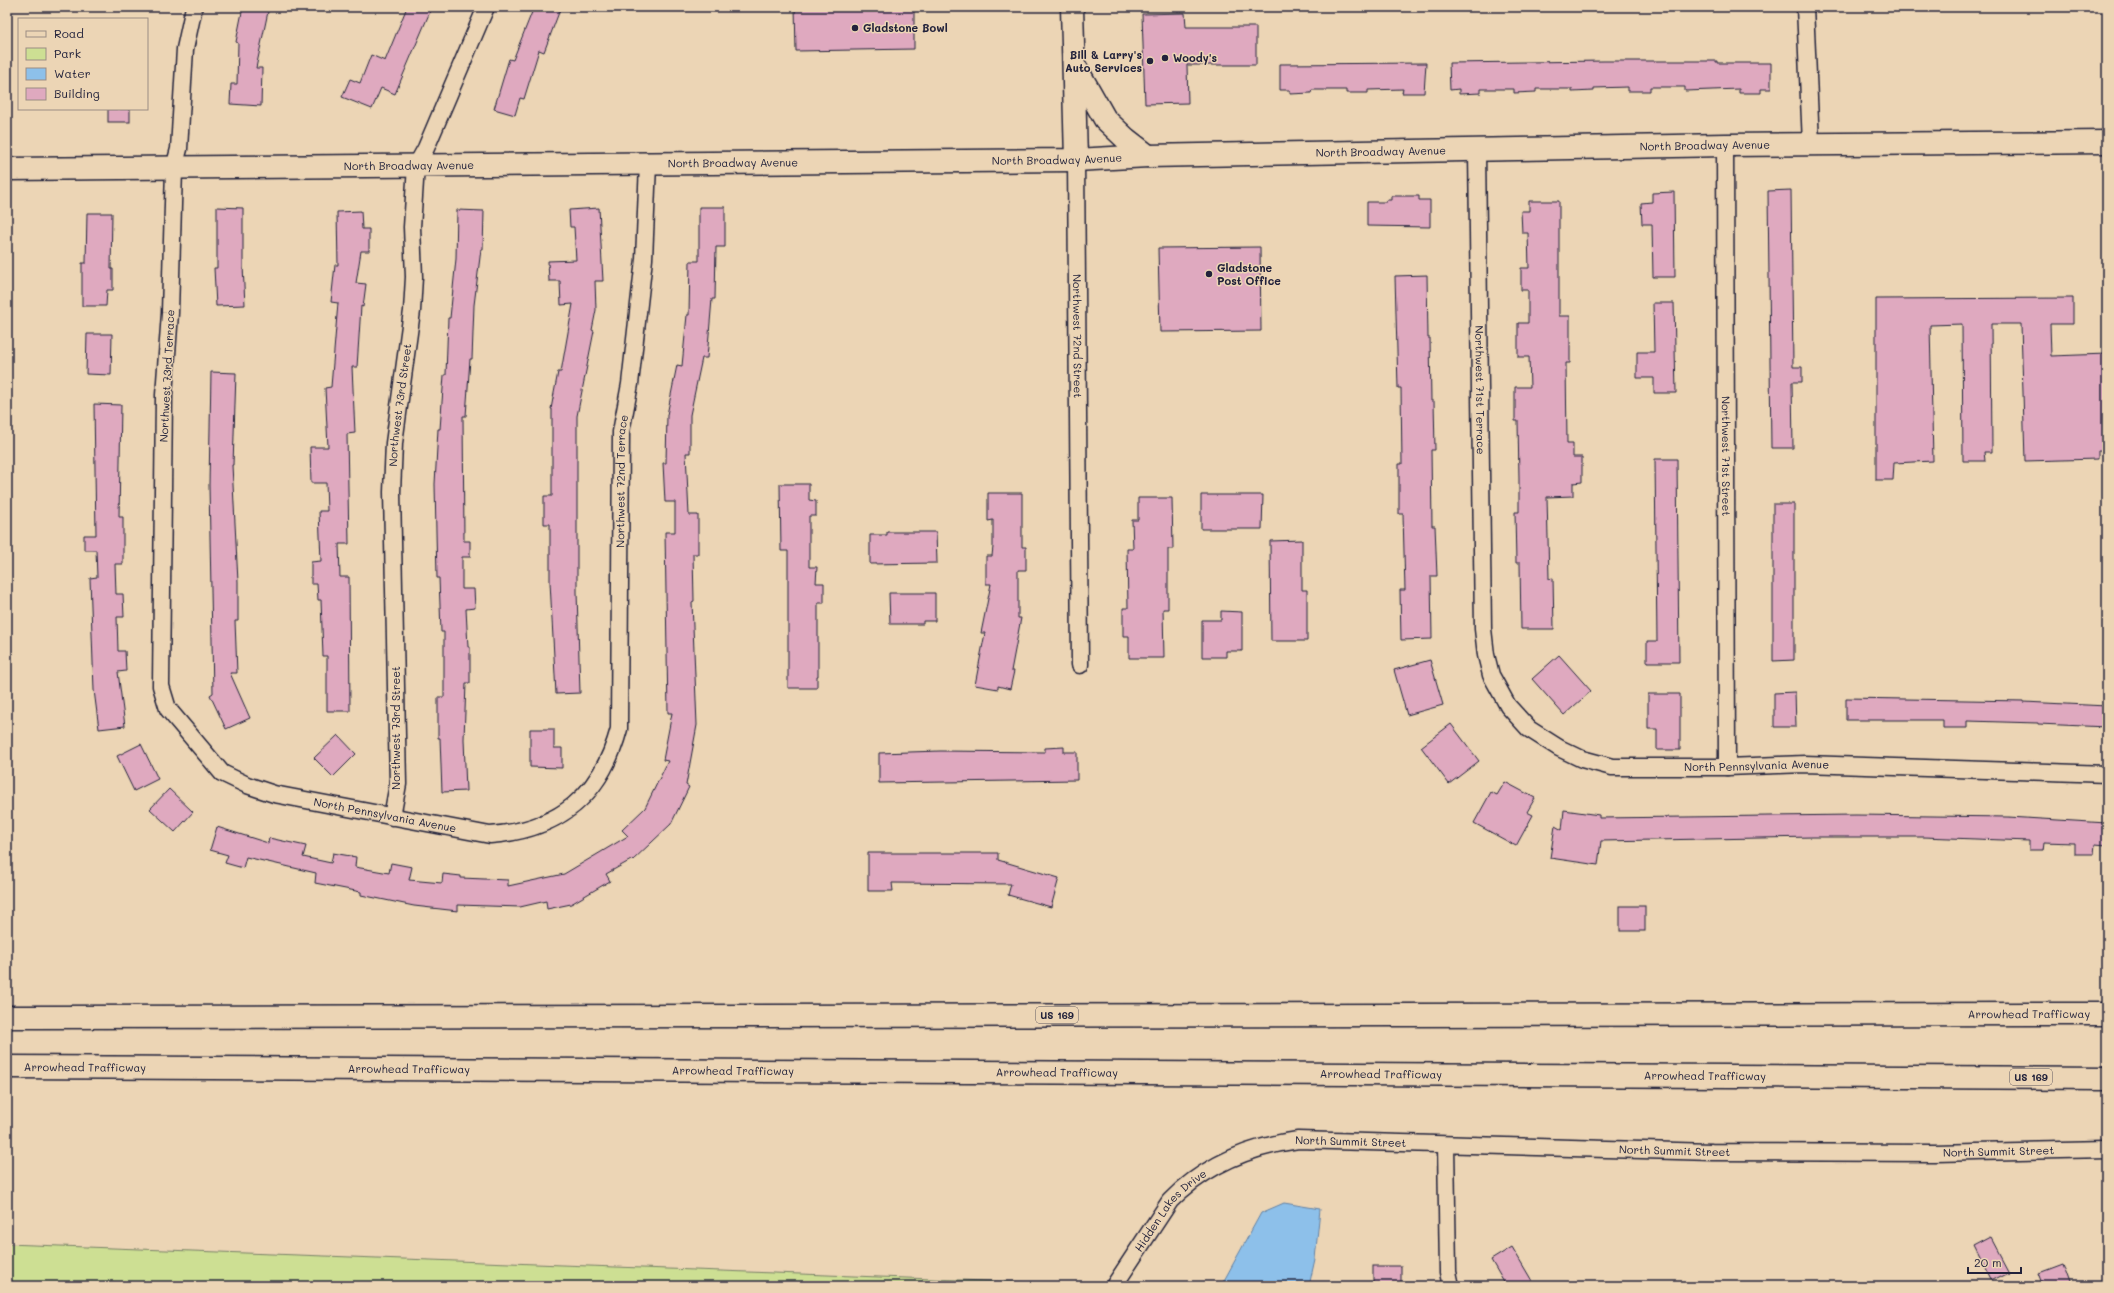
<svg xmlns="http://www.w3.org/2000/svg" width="2114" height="1293" viewBox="0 0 2114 1293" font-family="Mali,sans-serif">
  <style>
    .green { fill: #cddf93; stroke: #788067 }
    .water { fill: #8dc0ea; stroke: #6281a4 }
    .building { fill: #dfa9bf; stroke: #22223b }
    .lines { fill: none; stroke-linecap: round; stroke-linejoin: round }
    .street-casing { stroke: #22223b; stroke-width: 19 }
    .secondary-casing { stroke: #22223b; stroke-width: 25 }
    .highway-casing { stroke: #22223b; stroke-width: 25 }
    .street { stroke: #ecd5b5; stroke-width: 16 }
    .secondary { stroke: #ecd5b5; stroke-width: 22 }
    .highway { stroke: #ecd5b5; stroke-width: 22 }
    .poi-dot { fill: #22223b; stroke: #ecd5b5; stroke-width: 1.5 }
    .labels { text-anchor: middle; stroke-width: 3; stroke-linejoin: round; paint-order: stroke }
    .shield { fill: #ecd5b5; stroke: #5f5860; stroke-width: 1 }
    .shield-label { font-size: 10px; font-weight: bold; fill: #22223b }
    .poi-label { font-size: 11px; font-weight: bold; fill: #22223b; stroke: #ecd5b5; text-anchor: start }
    .street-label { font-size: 11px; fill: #22223b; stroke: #ecd5b5 }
  </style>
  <rect width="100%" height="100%" fill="#ecd5b5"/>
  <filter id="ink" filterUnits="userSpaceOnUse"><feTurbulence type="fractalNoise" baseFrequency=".025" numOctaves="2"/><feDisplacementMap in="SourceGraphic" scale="8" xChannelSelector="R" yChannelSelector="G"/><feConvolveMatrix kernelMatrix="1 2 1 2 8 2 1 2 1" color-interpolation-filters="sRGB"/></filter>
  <g filter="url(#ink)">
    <polygon class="green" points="7,1244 1091,1285 7,1286"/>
    <polygon class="water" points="1284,1203 1320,1209 1315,1259 1309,1286 1221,1286 1261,1213"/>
    <g class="building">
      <polygon points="243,7 269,7 256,68 262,68 261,106 230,104 231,84 237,84 238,43 236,42"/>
      <polygon points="407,7 432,7 395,94 381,88 372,109 342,97 350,79 360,83 371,55 385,61"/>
      <polygon points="534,7 561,7 544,52 539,50 524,99 520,98 515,115 494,109 509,59 513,60"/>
      <polygon points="795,7 914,7 914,49 796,51"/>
      <polygon points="1185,13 1186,27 1256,27 1256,65 1187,65 1188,103 1145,104 1142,14"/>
      <polygon points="1604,61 1717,61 1717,63 1771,63 1771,89 1761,89 1761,93 1739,93 1739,89 1685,91 1685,87 1650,87 1650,91 1628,91 1628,87 1594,88 1594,91 1572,92 1572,89 1536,89 1536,92 1514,93 1514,89 1481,89 1481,93 1459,94 1459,89 1450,90 1449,63"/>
      <polygon points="1426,63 1424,93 1402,93 1403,89 1368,90 1368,93 1346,93 1346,90 1312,90 1311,93 1290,94 1290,90 1280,90 1280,64"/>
      <rect x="108" y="109" width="22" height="13"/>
      <polygon points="1791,190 1793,367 1802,367 1802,382 1792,382 1793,448 1771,448 1768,191"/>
      <polygon points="1674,192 1675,277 1653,277 1652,224 1642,224 1641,203 1652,202 1652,193"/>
      <polygon points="1391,196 1419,196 1419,200 1430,200 1430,227 1367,226 1367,202 1386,202 1386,200 1391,200"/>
      <polygon points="1529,201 1559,201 1559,316 1570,316 1570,363 1566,363 1567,443 1573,443 1573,457 1582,457 1582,482 1573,483 1573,496 1547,497 1549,579 1553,578 1554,629 1521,629 1520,563 1516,563 1515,512 1519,512 1519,479 1518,421 1515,421 1515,387 1530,387 1529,357 1518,357 1518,323 1528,323 1528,290 1521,290 1521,268 1529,268 1528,233 1522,233 1521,211 1529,211"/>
      <polygon points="217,207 243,208 243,266 245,305 216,306 214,268 217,268"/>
      <polygon points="699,207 725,207 725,247 716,247 715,299 712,299 707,358 702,358 690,415 690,453 686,453 689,515 698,515 698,554 693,554 694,601 692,602 697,725 686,785 689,787 671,824 632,861 631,860 606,874 610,881 571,904 547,909 546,901 520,907 458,905 458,911 414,906 361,895 361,892 315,883 316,873 246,857 243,868 225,863 228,855 210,850 217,827 268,843 269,838 306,846 303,857 331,863 333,853 356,857 355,867 389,873 391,863 412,867 409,880 442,883 443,874 461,876 461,878 508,880 508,886 564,874 628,836 622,830 645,808 668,761 663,760 672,713 668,713 665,532 675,532 675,502 665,502 663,463 666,463 667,415 677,365 682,366 687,315 689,315 690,261 699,261"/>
      <polygon points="599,208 603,281 595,281 596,310 592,330 594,331 577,416 577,592 580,693 556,694 550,582 550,524 544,524 544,496 552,496 552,409 551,409 558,372 561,372 573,304 561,305 560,281 549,281 548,261 576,260 574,227 570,227 569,210"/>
      <polygon points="457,210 484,211 483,249 481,249 474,305 472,359 470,359 466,416 463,416 464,541 470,541 470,557 462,557 462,589 474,589 475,608 466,609 468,647 470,647 470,683 466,683 464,739 466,791 442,792 440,738 438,738 438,697 444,697 444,632 441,632 439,578 437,578 435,484 438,429 440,429 444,375 446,375 448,318 450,318 456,259"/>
      <polygon points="361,211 362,229 369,229 369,251 361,251 356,283 366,284 363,307 361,306 357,367 352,367 355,433 347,434 349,544 339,544 340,577 349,577 350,711 327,711 327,656 323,656 321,600 318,600 317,584 311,584 311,562 321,561 319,511 327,511 326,483 311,483 310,447 328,447 325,388 331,387 338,303 331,302 335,265 338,265 337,212"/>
      <polygon points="87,213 112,213 111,269 113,269 113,290 107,290 106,306 82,306 82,263 86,263"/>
      <polygon points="1260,247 1261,331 1160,332 1158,248"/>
      <polygon points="1427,275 1428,338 1430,338 1431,401 1434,401 1435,450 1431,450 1432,526 1435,526 1437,576 1431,576 1432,639 1401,640 1400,590 1405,590 1403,514 1399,514 1399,464 1402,464 1401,388 1398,388 1395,276"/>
      <polygon points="2073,298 2073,324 2050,324 2051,356 2107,354 2107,451 2098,451 2098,459 2025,461 2021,324 1991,324 1992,452 1984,452 1985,461 1963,461 1962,324 1930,325 1933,461 1894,463 1893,480 1876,480 1876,299"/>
      <polygon points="1653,303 1674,303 1676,393 1654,393 1654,378 1637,378 1637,352 1654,352"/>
      <polygon points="87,334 112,334 111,375 86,374"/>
      <polygon points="211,372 236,373 233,465 232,465 238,582 238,621 235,621 237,673 230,673 250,718 226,729 210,695 213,693 209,485"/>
      <polygon points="94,404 121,405 119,517 123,517 123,564 115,564 116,594 123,594 124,617 117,617 118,651 125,651 126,671 118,672 125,726 99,729 94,690 90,578 97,577 96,550 84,550 84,535 96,535"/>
      <polygon points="1655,459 1677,459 1679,662 1647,662 1647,641 1657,641"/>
      <polygon points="780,484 809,484 809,500 816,501 816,516 809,516 809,567 817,567 816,583 824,583 824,603 818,603 818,676 817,676 817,688 788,688 788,551 781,551"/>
      <polygon points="988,493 1022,493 1022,547 1026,547 1026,570 1018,570 1018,618 1021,618 1011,671 1014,671 1010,689 998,686 998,689 975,685 985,633 981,633 991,584 986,584 986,556 992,556 993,547 993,520 988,521"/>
      <polygon points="1201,495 1263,495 1262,529 1201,529"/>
      <polygon points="1138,498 1172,498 1173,549 1168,549 1168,609 1163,609 1164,658 1129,658 1129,636 1123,636 1123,608 1128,608 1127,549 1133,549 1132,520 1138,520"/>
      <polygon points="1773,504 1794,504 1794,660 1773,661"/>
      <polygon points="887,532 936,532 937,563 870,564 870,535 887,535"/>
      <polygon points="1302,540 1302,590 1307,590 1307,641 1271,641 1270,541"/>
      <polygon points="889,593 935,593 935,621 923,621 923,624 890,624"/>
      <polygon points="1221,611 1242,612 1242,651 1226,651 1226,657 1202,657 1202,620 1221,620"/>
      <polygon points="1559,655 1591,691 1564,715 1532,679"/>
      <polygon points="1430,660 1443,705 1407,715 1394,670"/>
      <polygon points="1795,692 1796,727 1774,727 1774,693"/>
      <polygon points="1648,694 1680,694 1680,750 1657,750 1657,729 1648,729"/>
      <polygon points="1846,698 2024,701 2024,702 2107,706 2107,727 2038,724 2038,723 1967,721 1967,728 1943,728 1943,720 1846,720"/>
      <polygon points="1451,724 1479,761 1449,784 1421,747"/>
      <polygon points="530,729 554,729 554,748 562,748 562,768 530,767"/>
      <polygon points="338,735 356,754 333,777 314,758"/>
      <polygon points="141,744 158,779 134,791 117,756"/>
      <polygon points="1064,747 1064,752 1077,752 1077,780 879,783 879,753 940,751 1045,752 1045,748"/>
      <polygon points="1505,782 1535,798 1527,812 1533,815 1516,846 1474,823 1491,792 1497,795"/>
      <polygon points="169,789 193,812 175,832 150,809"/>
      <polygon points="1564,810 1599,815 1599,818 1856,815 2008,817 2107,823 2107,845 2095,844 2094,854 2075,854 2075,843 2073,843 2044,842 2043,850 2029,850 2029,841 1923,837 1813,837 1601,841 1598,865 1550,858 1555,826 1562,830"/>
      <polygon points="868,853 998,853 998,860 1059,878 1051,907 1008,895 1011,884 892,883 893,891 868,891"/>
      <rect x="1620" y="906" width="25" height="25"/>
      <polygon points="1991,1238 2009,1272 1991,1281 1974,1247"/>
      <polygon points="1512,1247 1535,1286 1506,1286 1491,1260"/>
      <polygon points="2062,1264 2070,1286 2043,1286 2038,1273"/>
      <rect x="1373" y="1266" width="28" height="20"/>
    </g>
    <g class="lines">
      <defs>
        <g id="street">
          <path id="s1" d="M194,7L185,49L179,149L174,168L170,313L164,395L161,686L168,709L222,773L247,785L274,794L490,835C559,830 601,796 619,729L621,432L630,384L644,259L648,164"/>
          <polyline points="1805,7 1811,144"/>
          <path id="s2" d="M1725,145L1727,767"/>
          <path id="s3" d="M1477,151L1483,629L1486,655L1491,675L1508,706L1529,729L1559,748L1582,759L1612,767H1727L1805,764L2107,774"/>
          <path id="s4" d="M1076,160L1080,665"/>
          <path id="s5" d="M392,817L398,784L392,492L394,443L412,311L414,277L412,227L416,166L426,148L486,7"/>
          <polyline points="1446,1145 1448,1272 1451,1286"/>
          <path id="s6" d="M1114,1286L1170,1201C1205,1165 1248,1147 1298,1140L1712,1152L1935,1153L2107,1149"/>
        </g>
        <g id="secondary">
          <polyline points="1072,7 1076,160"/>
          <polyline points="1076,68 1105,119 1126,139 1148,156"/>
          <path id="s7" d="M7,169L1076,160L1148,156L1725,145L2107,142"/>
        </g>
        <g id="highway">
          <path id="s8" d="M7,1017L2107,1014"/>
          <path id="s9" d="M7,1067L2107,1078"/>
        </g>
      </defs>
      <use href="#street" class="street-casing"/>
      <use href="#secondary" class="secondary-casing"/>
      <use href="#highway" class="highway-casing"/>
      <use href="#street" class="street"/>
      <use href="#secondary" class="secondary"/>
      <use href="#highway" class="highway"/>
    </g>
  </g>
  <g class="poi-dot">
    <circle cx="855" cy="28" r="4"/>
    <circle cx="1165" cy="58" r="4"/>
    <circle cx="1150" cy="61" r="4"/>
    <circle cx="1209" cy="274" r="4"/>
  </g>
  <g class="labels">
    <g class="shield">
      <rect x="1036" y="1007" width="42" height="16" rx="3"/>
      <rect x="2010" y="1069" width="42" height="16" rx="3"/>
    </g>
    <g class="shield-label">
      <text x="1057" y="1019">US 169</text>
      <text x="2031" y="1081">US 169</text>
    </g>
    <g class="poi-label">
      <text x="863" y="32">Gladstone Bowl</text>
      <text x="1142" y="59" text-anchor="end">Bill &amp; Larry's<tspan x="1142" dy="13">Auto Services</tspan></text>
      <text x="1173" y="62">Woody's</text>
      <text x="1217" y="272">Gladstone<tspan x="1217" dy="13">Post Office</tspan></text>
    </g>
    <g class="street-label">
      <text dy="4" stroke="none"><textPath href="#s7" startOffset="1698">North Broadway Avenue</textPath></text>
      <text dy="4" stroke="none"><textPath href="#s7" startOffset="1374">North Broadway Avenue</textPath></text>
      <text dy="4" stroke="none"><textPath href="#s7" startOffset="1050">North Broadway Avenue</textPath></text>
      <text dy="4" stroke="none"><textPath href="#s7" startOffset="726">North Broadway Avenue</textPath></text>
      <text dy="4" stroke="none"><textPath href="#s7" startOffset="402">North Broadway Avenue</textPath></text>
      <text dy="4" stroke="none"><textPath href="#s4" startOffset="176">Northwest 72nd Street</textPath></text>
      <text transform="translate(167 376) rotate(-87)" y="4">Northwest 73rd Terrace</text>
      <text dy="4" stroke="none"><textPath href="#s3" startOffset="239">Northwest 71st Terrace</textPath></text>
      <text dy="4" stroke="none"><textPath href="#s5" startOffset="413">Northwest 73rd Street</textPath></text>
      <text dy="4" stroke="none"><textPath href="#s2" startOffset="311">Northwest 71st Street</textPath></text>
      <text dy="4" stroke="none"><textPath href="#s1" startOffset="1493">Northwest 72nd Terrace</textPath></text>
      <text transform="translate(396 728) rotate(-90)" y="4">Northwest 73rd Street</text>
      <text dy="4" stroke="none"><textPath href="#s3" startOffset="828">North Pennsylvania Avenue</textPath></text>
      <text dy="4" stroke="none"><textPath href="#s1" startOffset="958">North Pennsylvania Avenue</textPath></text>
      <text dy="4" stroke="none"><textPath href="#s8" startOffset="2022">Arrowhead Trafficway</textPath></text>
      <text dy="4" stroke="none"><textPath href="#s9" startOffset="78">Arrowhead Trafficway</textPath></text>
      <text dy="4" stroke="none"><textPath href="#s9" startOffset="402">Arrowhead Trafficway</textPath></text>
      <text dy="4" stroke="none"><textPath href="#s9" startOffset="726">Arrowhead Trafficway</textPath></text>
      <text dy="4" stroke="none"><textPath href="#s9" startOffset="1050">Arrowhead Trafficway</textPath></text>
      <text dy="4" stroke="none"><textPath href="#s9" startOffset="1374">Arrowhead Trafficway</textPath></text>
      <text dy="4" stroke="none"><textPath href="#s9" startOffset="1698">Arrowhead Trafficway</textPath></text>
      <text dy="4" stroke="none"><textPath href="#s6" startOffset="299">North Summit Street</textPath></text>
      <text dy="4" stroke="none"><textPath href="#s6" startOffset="623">North Summit Street</textPath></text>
      <text dy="4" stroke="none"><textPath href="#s6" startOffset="947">North Summit Street</textPath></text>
      <text dy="4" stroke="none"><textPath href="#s6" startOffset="95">Hidden Lakes Drive</textPath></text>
    </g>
  </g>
  <rect width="2114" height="1293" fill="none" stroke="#ecd5b5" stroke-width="24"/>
  <rect x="12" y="12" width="2090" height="1269" fill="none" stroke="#22223b" stroke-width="1.5" filter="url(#ink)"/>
  <rect x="18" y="18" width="130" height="92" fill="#ecd5b5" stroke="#9b8d84"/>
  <rect x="26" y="31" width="20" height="6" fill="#ecd5b5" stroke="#9b8d84"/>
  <text x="54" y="38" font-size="12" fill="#22223b">Road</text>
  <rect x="26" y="48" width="20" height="12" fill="#cddf93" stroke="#9b8d84"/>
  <text x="54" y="58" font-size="12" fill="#22223b">Park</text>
  <rect x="26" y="68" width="20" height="12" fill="#8dc0ea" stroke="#9b8d84"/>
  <text x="54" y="78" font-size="12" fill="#22223b">Water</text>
  <rect x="26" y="88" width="20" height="12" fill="#dfa9bf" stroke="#9b8d84"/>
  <text x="54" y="98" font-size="12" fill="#22223b">Building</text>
  <path d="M1968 1267v6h53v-6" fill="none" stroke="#22223b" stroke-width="2"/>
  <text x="1974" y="1267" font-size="12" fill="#22223b" stroke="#ecd5b5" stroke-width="3" paint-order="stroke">20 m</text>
</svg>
